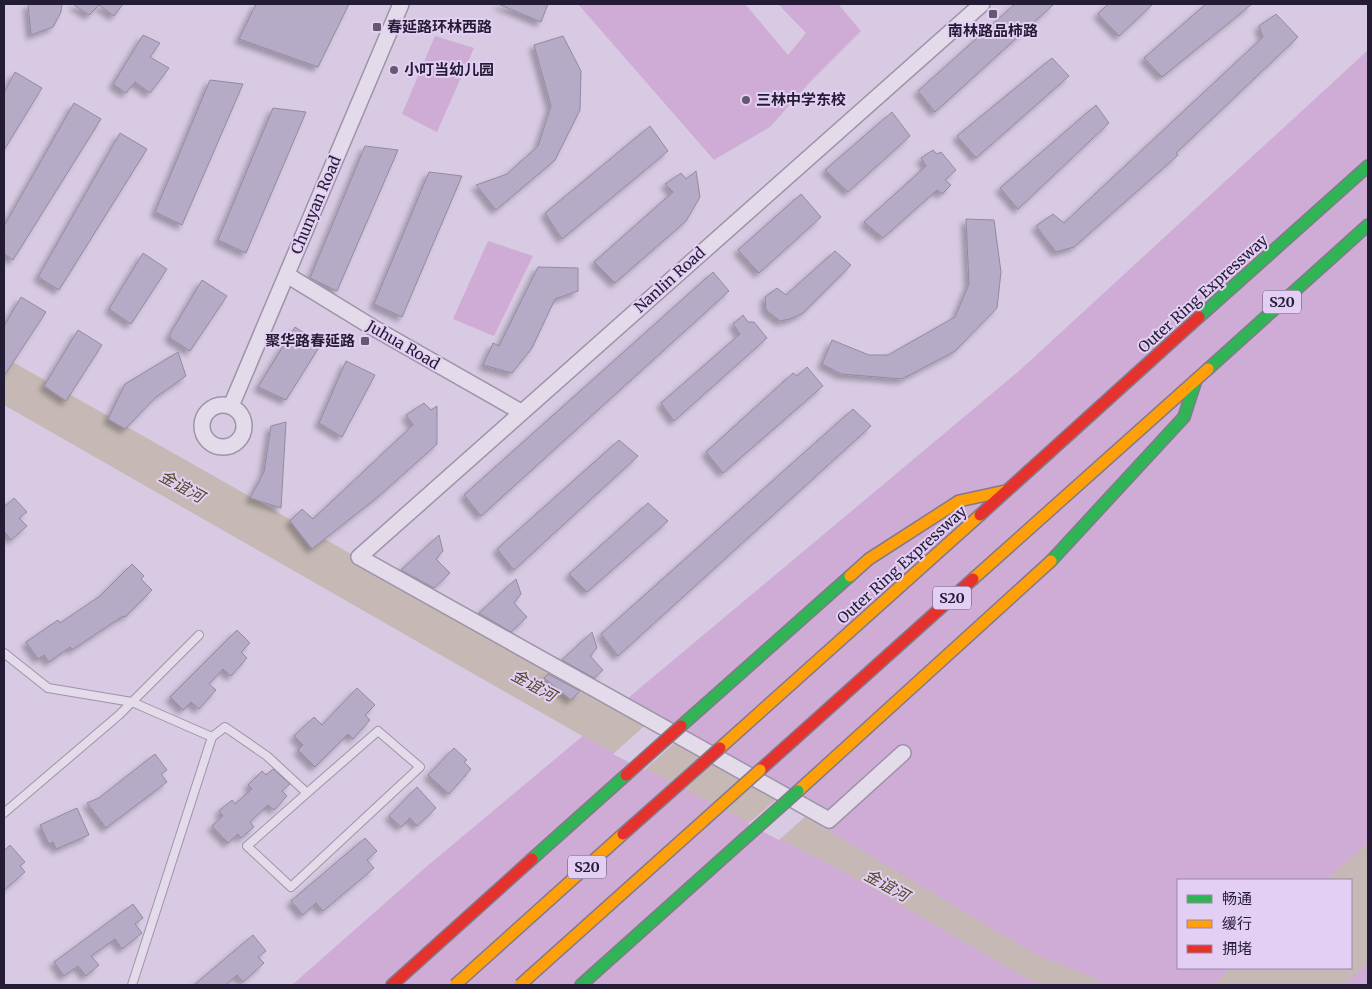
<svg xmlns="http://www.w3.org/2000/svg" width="1372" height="989" viewBox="0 0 1372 989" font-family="Merriweather,'Noto Sans SC',serif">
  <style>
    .green { fill: #cfacd5; fill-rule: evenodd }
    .water { fill: #c6b9b5 }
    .pier { fill: #d7cae2 }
    .building { fill: #b5abc6; stroke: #938aa2; filter: url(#shadow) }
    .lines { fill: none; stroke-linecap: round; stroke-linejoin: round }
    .lane-casing { stroke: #9d94a7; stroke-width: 10 }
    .street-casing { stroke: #9d94a7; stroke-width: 18 }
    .fast-casing { stroke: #827a8c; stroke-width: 14 }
    .slow-casing { stroke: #827a8c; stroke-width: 14 }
    .jam-casing { stroke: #827a8c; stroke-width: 14 }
    .lane { stroke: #e3dbea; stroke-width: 8 }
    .street { stroke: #e3dbea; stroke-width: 15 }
    .fast { stroke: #30b455; stroke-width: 11 }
    .slow { stroke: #ff9f0a; stroke-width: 11 }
    .jam { stroke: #e5322d; stroke-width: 11 }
    .fast-bridge-casing { stroke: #827a8c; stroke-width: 14; stroke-linecap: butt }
    .slow-bridge-casing { stroke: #827a8c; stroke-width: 14; stroke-linecap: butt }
    .jam-bridge-casing { stroke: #827a8c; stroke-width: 14; stroke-linecap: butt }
    .fast-bridge { stroke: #30b455; stroke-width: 11 }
    .slow-bridge { stroke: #ff9f0a; stroke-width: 11 }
    .jam-bridge { stroke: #e5322d; stroke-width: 11 }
    .poi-dot { fill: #635972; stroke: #e3cff4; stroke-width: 2 }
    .labels { text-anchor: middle; stroke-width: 4; stroke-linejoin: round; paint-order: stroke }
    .shield { fill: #e3cff4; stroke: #5d526e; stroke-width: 1 }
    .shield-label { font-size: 14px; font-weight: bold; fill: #241c35 }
    .poi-label { font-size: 15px; font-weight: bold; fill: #241c35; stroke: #e3cff4; text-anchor: start }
    .street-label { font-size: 15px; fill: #241c35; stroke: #e3cff4 }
    .water-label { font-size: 16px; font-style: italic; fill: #544b2c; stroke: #e3cff4 }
  </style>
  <defs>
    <filter id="shadow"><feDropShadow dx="-4.5" dy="4.5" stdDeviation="2.5" flood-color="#0004"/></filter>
  </defs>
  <rect width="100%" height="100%" fill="#d7cae2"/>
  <g class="green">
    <polygon points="578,4 745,4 788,55 806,33 778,4 838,4 861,31 810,82 770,127 714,160"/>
    <polygon points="435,36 474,48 437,132 402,114"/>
    <path d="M1368,50V985H292L426,867L1019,371ZM1178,880H1351V968H1178Z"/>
    <polygon points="488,241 533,256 494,336 453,319"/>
  </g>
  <g class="water">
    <polygon points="4,357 619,706 1037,955 1089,976 1107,985 1043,985 1026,978 846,873 577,733 4,405"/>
    <polygon points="1368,843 1368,963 1343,985 1212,985 1232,968 1351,968 1351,880 1327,880"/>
  </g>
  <g class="pier">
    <polygon points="650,721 679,739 644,770 613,754"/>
    <polygon points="778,798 807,815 779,840 748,824"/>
  </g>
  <g class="building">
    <polygon points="28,4 62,4 61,12 53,27 31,35"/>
    <polygon points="73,4 123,4 114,16 99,5 89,15"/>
    <polygon points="256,4 349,4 318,67 239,39"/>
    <polygon points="498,4 548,4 541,22"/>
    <polygon points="1015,4 1054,4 935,112 918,91"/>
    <polygon points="1108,4 1153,4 1119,36 1098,14"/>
    <polygon points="1206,4 1252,4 1162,77 1144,58"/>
    <polygon points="1276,14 1298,37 1176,153 1178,155 1074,247 1056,252 1036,226 1053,214 1064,223 1263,37 1259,26"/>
    <polygon points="143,35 160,43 150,57 169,68 150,93 135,82 126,93 113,84"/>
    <polygon points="563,36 581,71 580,110 555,160 496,210 476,185 507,174 538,146 551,106 534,45"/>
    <polygon points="1052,58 1069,76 976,158 957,136"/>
    <polygon points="15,72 42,88 4,150 4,93"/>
    <polygon points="210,80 243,84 182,225 155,212"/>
    <polygon points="74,103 101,119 13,260 4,254 4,226"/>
    <polygon points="1096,105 1109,123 1018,209 1000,188"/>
    <polygon points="273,108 306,112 246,253 218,240"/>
    <polygon points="892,112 910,136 848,192 825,170"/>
    <polygon points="650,126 668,151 562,239 545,213"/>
    <polygon points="120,133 147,149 59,290 38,277"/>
    <polygon points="365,146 398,150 337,291 310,278"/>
    <polygon points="933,150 937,154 941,152 956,170 945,180 951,185 942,194 937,190 883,238 864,222 926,166 921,158"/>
    <polygon points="696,171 700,197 686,221 615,283 594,262 673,192 665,184 681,173 686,179"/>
    <polygon points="429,172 462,176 402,317 374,304"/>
    <polygon points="801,194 821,217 759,273 738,250"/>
    <polygon points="966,219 994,220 1001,272 997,308 955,351 902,379 841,374 822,364 832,340 869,355 888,355 955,317 969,284"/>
    <polygon points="835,251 851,265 803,313 790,319 780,321 766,310 765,297 777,288 786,295"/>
    <polygon points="143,253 167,269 131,324 109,309"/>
    <polygon points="538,267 578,268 578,291 555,299 532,348 512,373 483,365 493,343 499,346"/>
    <polygon points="713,272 729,291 481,516 464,495"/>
    <polygon points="202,280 227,296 190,351 170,338 170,334"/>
    <polygon points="21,297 46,312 4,376 4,326"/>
    <polygon points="743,315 748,322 754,322 767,338 674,421 661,403 740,334 733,324"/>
    <polygon points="295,327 321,344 286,400 258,387"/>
    <polygon points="78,330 102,345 66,401 44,386"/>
    <polygon points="178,352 186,376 156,397 125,429 108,419 125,384"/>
    <polygon points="346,361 375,375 342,437 319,423"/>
    <polygon points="807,367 823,386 723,473 706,452 793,373 797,376"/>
    <polygon points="424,403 431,410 437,406 437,444 379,496 312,549 290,521 302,509 313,519 413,425 406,415"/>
    <polygon points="853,409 871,426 618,656 601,634"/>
    <polygon points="286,422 281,508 250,498 264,472 271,426"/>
    <polygon points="619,440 638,456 514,570 497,549"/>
    <polygon points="14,498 27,512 19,518 27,526 11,540 4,531 4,507"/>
    <polygon points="648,503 668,521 587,592 569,574"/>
    <polygon points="439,535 443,551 436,559 450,573 434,588 401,570"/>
    <polygon points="132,564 144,576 141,579 152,590 125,617 123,616 72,650 70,647 49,662 44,655 38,659 26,642 58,620 60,623 100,596"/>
    <polygon points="516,579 521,594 514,603 527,617 511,632 479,613"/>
    <polygon points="237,630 250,643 241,652 247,658 231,676 223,669 209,684 216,690 199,709 191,702 183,710 170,697"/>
    <polygon points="592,632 597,648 590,656 603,670 594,678 562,660"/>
    <polygon points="548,674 580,691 571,700 544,678"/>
    <polygon points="357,688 375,705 365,715 370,720 353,739 348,734 315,767 298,750 303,745 294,736 314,717 322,725"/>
    <polygon points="454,748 467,760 464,762 471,769 449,794 428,775"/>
    <polygon points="155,754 167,770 161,774 167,782 106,828 87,803 99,798"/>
    <polygon points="273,769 290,784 282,791 287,796 274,810 268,805 250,822 254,827 241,838 238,834 228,843 212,826 223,816 219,811 232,800 235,804 252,789 248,785 262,771 266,775"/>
    <polygon points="417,787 436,808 417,826 410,818 401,827 389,816"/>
    <polygon points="77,808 89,835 56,849 53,842 49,844 40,825"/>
    <polygon points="365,838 377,851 367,860 374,868 323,911 316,903 303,915 291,901"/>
    <polygon points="10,845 25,862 20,866 25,872 4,890 4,851"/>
    <polygon points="133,904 143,918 135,924 142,933 122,949 115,939 91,956 99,965 86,976 78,966 64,976 54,962"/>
    <polygon points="253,935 266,951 258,957 264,963 243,982 237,975 226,985 194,985"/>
  </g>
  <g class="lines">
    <defs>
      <g id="lane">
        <polyline points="4,653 48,688 132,702 212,737"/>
        <polyline points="4,813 119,715 199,635"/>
        <polyline points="132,985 212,737 225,727 267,756 307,793 378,731 420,767 291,887 247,846 307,793"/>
      </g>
      <g id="street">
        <polyline points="287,275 372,327 521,412"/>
        <circle cx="223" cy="426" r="21"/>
        <polyline points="231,406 401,4"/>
        <polyline points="903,753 829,820 359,557 982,4"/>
      </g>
      <g id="fast">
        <polyline points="1199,317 1368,166"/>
        <polyline points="1208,369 1368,225"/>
        <polyline points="1051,561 1184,417 1196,380"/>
        <polyline points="681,726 850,576"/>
        <polyline points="532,859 626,775"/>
        <polyline points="581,985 743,840"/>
      </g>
      <g id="slow">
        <polyline points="850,576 869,559 959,501 1005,491"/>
        <polyline points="973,579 1208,369"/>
        <polyline points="720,748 980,515"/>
        <polyline points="798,791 1051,561"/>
      </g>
      <g id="jam">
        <polyline points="980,515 1199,317"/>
        <polyline points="760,770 973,579"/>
        <polyline points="392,985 532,859"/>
      </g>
    </defs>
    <use href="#lane" class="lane-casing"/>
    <use href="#street" class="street-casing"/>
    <use href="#fast" class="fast-casing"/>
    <use href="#slow" class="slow-casing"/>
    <use href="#jam" class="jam-casing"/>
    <use href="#lane" class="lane"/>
    <use href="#street" class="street"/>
    <use href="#fast" class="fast"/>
    <use href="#slow" class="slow"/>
    <use href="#jam" class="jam"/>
    <defs>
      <polyline id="fast-bridge" points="743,840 798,791"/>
      <g id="slow-bridge">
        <polyline points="455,985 623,834"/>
        <polyline points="520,985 760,770"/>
      </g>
      <g id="jam-bridge">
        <polyline points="626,775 681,726"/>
        <polyline points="623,834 720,748"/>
      </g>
    </defs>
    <use href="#fast-bridge" class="fast-bridge-casing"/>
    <use href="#slow-bridge" class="slow-bridge-casing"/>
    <use href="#jam-bridge" class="jam-bridge-casing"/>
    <use href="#fast-bridge" class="fast-bridge"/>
    <use href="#slow-bridge" class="slow-bridge"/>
    <use href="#jam-bridge" class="jam-bridge"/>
  </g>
  <g class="poi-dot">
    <rect x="988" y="9" width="10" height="10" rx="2.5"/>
    <rect x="372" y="22" width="10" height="10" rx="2.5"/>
    <circle cx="394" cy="70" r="5"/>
    <circle cx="746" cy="100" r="5"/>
    <rect x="360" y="336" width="10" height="10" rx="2.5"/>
  </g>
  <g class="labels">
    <g class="shield">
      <rect x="1263" y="290.5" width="38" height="23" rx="4"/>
      <rect x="933" y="586.5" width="38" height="23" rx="4"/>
      <rect x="568" y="855.5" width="38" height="23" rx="4"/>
    </g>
    <g class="shield-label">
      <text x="1282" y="307">S20</text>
      <text x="952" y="603">S20</text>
      <text x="587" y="872">S20</text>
    </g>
    <g class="poi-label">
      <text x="387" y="32">春延路环林西路</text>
      <text x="993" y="36" text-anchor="middle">南林路品柿路</text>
      <text x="404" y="75">小叮当幼儿园</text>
      <text x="756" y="105">三林中学东校</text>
      <text x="355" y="346" text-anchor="end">聚华路春延路</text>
    </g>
    <g class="street-label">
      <text transform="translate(316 205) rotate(-67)" y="5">Chunyan Road</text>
      <text transform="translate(670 280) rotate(-42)" y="5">Nanlin Road</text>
      <text transform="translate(1203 294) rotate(-42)" y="5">Outer Ring Expressway</text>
      <text transform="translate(403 345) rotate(30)" y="5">Juhua Road</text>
      <text transform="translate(902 565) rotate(-42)" y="5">Outer Ring Expressway</text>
    </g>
    <g class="water-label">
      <text transform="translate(182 486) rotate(29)" y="6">金谊河</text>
      <text transform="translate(534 685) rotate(29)" y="6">金谊河</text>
      <text transform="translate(887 885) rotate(29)" y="6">金谊河</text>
    </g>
  </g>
  <rect width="1372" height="989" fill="none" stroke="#241c35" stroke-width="10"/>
  <rect x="1177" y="879" width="175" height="90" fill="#e3cff4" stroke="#9787a8"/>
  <rect x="1187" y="895" width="25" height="8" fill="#30b455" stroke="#9787a8"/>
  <text x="1222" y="904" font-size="15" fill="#241c35">畅通</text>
  <rect x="1187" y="920" width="25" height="8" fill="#ff9f0a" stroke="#9787a8"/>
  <text x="1222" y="929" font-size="15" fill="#241c35">缓行</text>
  <rect x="1187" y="945" width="25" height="8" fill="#e5322d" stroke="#9787a8"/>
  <text x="1222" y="954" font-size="15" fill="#241c35">拥堵</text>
</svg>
